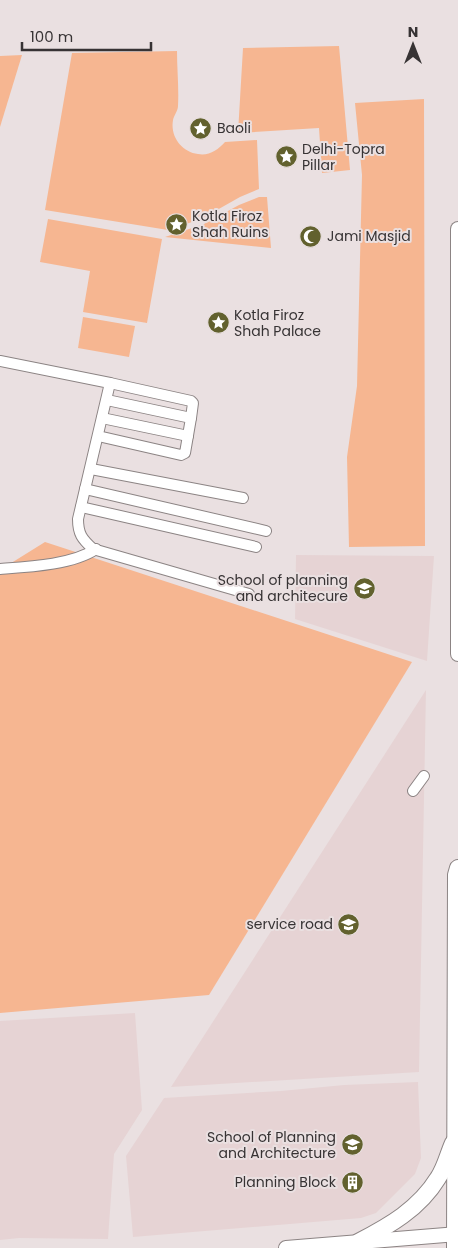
<svg xmlns="http://www.w3.org/2000/svg" width="458" height="1248" viewBox="0 0 458 1248" font-family="Poppins,sans-serif">
  <style>
    .built { fill: #e6d3d4 }
    .green { fill: #f6b691 }
    .lines { fill: none; stroke-linecap: round; stroke-linejoin: round }
    .minor-casing { stroke: #8c8484; stroke-width: 12 }
    .secondary-casing { stroke: #8c8484; stroke-width: 16 }
    .trunk-casing { stroke: #8c8484; stroke-width: 18 }
    .minor { stroke: #fff; stroke-width: 10 }
    .secondary { stroke: #fff; stroke-width: 14 }
    .trunk { stroke: #fff; stroke-width: 16 }
    .labels { text-anchor: middle; stroke-width: 4; stroke-linejoin: round; paint-order: stroke }
    .poi-label { font-size: 14px; fill: #373334; stroke: #eae0e1; text-anchor: start }
  </style>
  <rect width="100%" height="100%" fill="#eae0e1"/>
  <g class="built">
    <polygon points="296,555 434,556 427,661 295,619"/>
    <polygon points="426,690 419,1072 171,1087"/>
    <polygon points="135,1013 142,1110 114,1154 108,1239 19,1238 0,1240 0,1021"/>
    <polygon points="418,1082 421,1158 415,1174 376,1213 361,1218 133,1237 126,1156 164,1098 281,1091 344,1085"/>
  </g>
  <g class="green">
    <polygon points="339,46 350,170 322,173 319,128 238,133 243,48"/>
    <path d="M177,51C177,69 179,88 178,106C178,111 174,115 173,120C170,137 182,152 198,154C209,156 218,150 225,142L257,140L259,189L240,197L201,219L168,230L45,210L72,53Z"/>
    <polygon points="22,55 0,127 0,56"/>
    <polygon points="424,99 425,546 349,547 347,457 357,386 362,175 355,103"/>
    <polygon points="259,197 267,197 271,248 165,237 204,224 239,205"/>
    <polygon points="48,219 162,239 147,323 83,312 90,271 40,262"/>
    <polygon points="83,317 135,326 129,357 78,348"/>
    <polygon points="45,542 412,662 209,995 0,1013 0,570"/>
  </g>
  <g class="lines">
    <defs>
      <g id="minor">
        <path d="M0,361L110,383L78,519C78,534 82,539 93,549L249,594"/>
        <polyline points="110,383 191,401 193,403 191,418"/>
        <polyline points="102,418 188,436"/>
        <polyline points="98,436 181,455 185,453 191,418 107,400"/>
        <polyline points="91,469 243,498"/>
        <polyline points="85,489 266,531"/>
        <polyline points="81,507 256,547"/>
        <path d="M0,569C28,567 72,565 96,549"/>
        <polyline points="413,791 424,776"/>
      </g>
      <g id="secondary">
        <polyline points="458,229 458,654"/>
        <polyline points="286,1248 458,1234"/>
      </g>
      <g id="trunk">
        <path d="M358,1242C389,1226 419,1209 438,1178C445,1168 448,1154 453,1143"/>
        <polyline points="455,1248 456,875 458,868"/>
      </g>
    </defs>
    <use href="#minor" class="minor-casing"/>
    <use href="#secondary" class="secondary-casing"/>
    <use href="#trunk" class="trunk-casing"/>
    <use href="#minor" class="minor"/>
    <use href="#secondary" class="secondary"/>
    <use href="#trunk" class="trunk"/>
  </g>
  <defs>
    <symbol id="sight-disc" viewBox="-11 -11 22 22"><circle r="9.5" fill="#62612e" stroke="#eae0e1"/><path d="M0-6L1.8-2.2L6-1.7L2.9 1.2L3.7 5.4L0 3.3L-3.7 5.4L-2.9 1.2L-6-1.7L-1.8-2.2Z" fill="#fff"/></symbol>
    <symbol id="mosque-disc" viewBox="-11 -11 22 22"><circle r="9.5" fill="#62612e" stroke="#eae0e1"/><path d="M3.5-4.9A6 6 0 1 0 3.5 4.9A5 5 0 1 1 3.5-4.9Z" fill="#fff"/></symbol>
    <symbol id="school-disc" viewBox="-11 -11 22 22"><circle r="9.5" fill="#62612e" stroke="#eae0e1"/><path d="M0-5L7-2L0 1L-7-2ZM-4 1L0 2.5L4 1V4Q0 6-4 4Z" fill="#fff"/></symbol>
    <symbol id="university-disc" viewBox="-11 -11 22 22"><circle r="9.5" fill="#62612e" stroke="#eae0e1"/><path d="M0-5L7-2L0 1L-7-2ZM-4 1L0 2.5L4 1V4Q0 6-4 4Z" fill="#fff"/></symbol>
    <symbol id="building-disc" viewBox="-11 -11 22 22"><circle r="9.5" fill="#62612e" stroke="#eae0e1"/><path d="M-4-6H4V6H1V3H-1V6H-4ZM-2.5-4.3h1.7v1.8h-1.7ZM.8-4.3h1.7v1.8H.8ZM-2.5-1h1.7V.8h-1.7ZM.8-1h1.7V.8H.8Z" fill="#fff"/></symbol>
  </defs>
  <g fill-rule="evenodd">
    <use href="#sight-disc" x="188" y="116" width="25" height="25"/>
    <use href="#sight-disc" x="274" y="144" width="25" height="25"/>
    <use href="#sight-disc" x="164" y="212" width="25" height="25"/>
    <use href="#mosque-disc" x="298" y="224" width="25" height="25"/>
    <use href="#sight-disc" x="206" y="310" width="25" height="25"/>
    <use href="#school-disc" x="352" y="576" width="25" height="25"/>
    <use href="#university-disc" x="336" y="912" width="25" height="25"/>
    <use href="#university-disc" x="340" y="1132" width="25" height="25"/>
    <use href="#building-disc" x="340" y="1170" width="25" height="25"/>
  </g>
  <g class="labels">
    <g class="poi-label">
      <text x="217" y="133">Baoli</text>
      <text x="302" y="154">Delhi-Topra<tspan x="302" dy="16">Pillar</tspan></text>
      <text x="192" y="221">Kotla Firoz<tspan x="192" dy="16">Shah Ruins</tspan></text>
      <text x="327" y="241">Jami Masjid</text>
      <text x="234" y="320">Kotla Firoz<tspan x="234" dy="16">Shah Palace</tspan></text>
      <text x="348" y="585" text-anchor="end">School of planning<tspan x="348" dy="16">and architecure</tspan></text>
      <text x="333" y="929" text-anchor="end">service road</text>
      <text x="336" y="1142" text-anchor="end">School of Planning<tspan x="336" dy="16">and Architecture</tspan></text>
      <text x="336" y="1187" text-anchor="end">Planning Block</text>
    </g>
  </g>
  <g transform="translate(413 45)" stroke="#eae0e1" stroke-width="4" paint-order="stroke">
  <path d="M0-4L9 19L0 12L-9 19Z" fill="#373334"/>
  <text y="-8" font-size="14" font-weight="bold" text-anchor="middle" fill="#373334">N</text>
  </g>
  <path d="M22 42v8h129v-8" fill="none" stroke="#373334" stroke-width="2.5"/>
  <text x="30" y="42" font-size="15" fill="#373334" stroke="#eae0e1" stroke-width="4" paint-order="stroke">100 m</text>
</svg>
